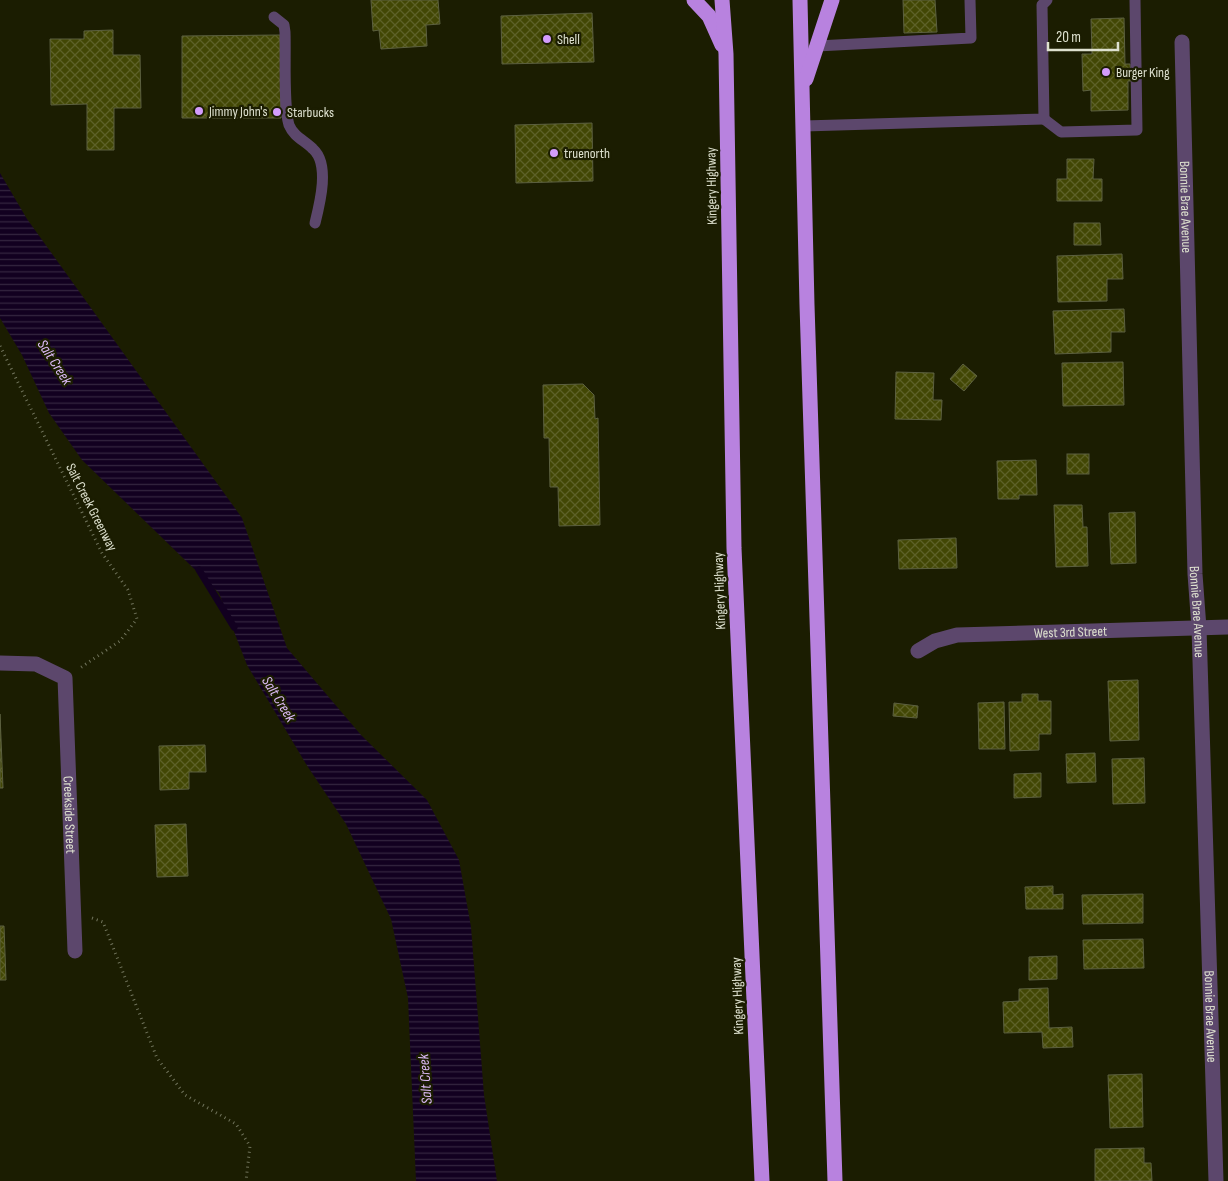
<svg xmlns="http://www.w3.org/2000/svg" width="1228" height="1181" viewBox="0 0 1228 1181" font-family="'Sofia Sans Condensed',sans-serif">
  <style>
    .water { fill: url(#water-rules) }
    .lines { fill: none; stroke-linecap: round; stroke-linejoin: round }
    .stream { stroke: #120020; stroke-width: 7 }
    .building { fill: url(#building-cross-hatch); stroke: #5c6040 }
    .path { stroke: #71745c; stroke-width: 3; stroke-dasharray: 1 4; stroke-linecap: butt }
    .lane { stroke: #5c476c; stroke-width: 11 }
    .street { stroke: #5c476c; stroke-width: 15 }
    .highway { stroke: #b882df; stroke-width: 15 }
    .poi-dot { fill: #d39cfc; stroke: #1b1d01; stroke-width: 2 }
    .labels { text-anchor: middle; stroke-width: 4.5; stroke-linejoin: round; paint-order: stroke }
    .poi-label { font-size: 14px; fill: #dee1cf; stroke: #1b1d01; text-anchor: start }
    .street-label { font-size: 14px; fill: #dee1cf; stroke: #1b1d01 }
    .water-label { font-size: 15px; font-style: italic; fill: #dcbaf6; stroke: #1b1d01 }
  </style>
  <defs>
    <pattern id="water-rules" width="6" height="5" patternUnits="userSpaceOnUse" patternTransform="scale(1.25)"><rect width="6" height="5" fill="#120020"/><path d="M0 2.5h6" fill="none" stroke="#34253f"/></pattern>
    <pattern id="building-cross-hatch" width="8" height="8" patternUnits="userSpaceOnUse" patternTransform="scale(1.25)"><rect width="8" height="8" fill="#424704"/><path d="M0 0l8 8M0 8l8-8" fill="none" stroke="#5d6128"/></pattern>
  </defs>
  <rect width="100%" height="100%" fill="#1b1d01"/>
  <polygon class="water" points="0,173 27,219 242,518 287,648 361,735 427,800 459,860 471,927 484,1095 497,1181 416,1181 408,998 391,919 346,824 306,764 247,665 219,593 82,460 49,413 22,355 0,318"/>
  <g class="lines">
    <polyline class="stream" points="199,570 234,627"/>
  </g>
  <g class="building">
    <polygon points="371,0 438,0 440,24 426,25 427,46 381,49 379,30 373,31"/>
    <polygon points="903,0 935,0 937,32 904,33"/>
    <polygon points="592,13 594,62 502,64 501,16"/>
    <polygon points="1124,18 1125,64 1130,64 1131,81 1128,81 1128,110 1091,111 1091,90 1083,91 1082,54 1092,54 1091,19"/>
    <polygon points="113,30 113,55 140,55 141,108 114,108 114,150 87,150 87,104 51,105 50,39 84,39 84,31"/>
    <polygon points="280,35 281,118 182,118 182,36"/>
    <polygon points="592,123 593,181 516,183 515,125"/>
    <polygon points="1067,159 1094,159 1093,179 1102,179 1102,201 1057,201 1057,179 1067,179"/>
    <polygon points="1074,223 1100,223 1101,245 1074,245"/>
    <polygon points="1122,254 1123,279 1107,279 1107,301 1058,302 1057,256"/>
    <polygon points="1124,309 1125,332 1111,332 1111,352 1055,354 1053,311"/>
    <polygon points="1123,362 1124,405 1063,406 1062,363"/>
    <polygon points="963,364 977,376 964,391 950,379"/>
    <polygon points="896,372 934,373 933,400 942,400 941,420 895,419"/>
    <polygon points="583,384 594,395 595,419 598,418 600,525 559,526 558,487 550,487 549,438 544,438 543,385"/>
    <rect x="1067" y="454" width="22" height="20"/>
    <polygon points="1036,460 1037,495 1019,495 1019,499 998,499 997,461"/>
    <polygon points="1054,505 1082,505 1083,527 1087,527 1088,566 1056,567"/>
    <polygon points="1135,512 1136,563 1111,564 1109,513"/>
    <polygon points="956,538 957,568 899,569 898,540"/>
    <polygon points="1138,680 1139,740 1110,741 1108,681"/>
    <polygon points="1022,694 1038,694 1038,701 1051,701 1051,734 1039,734 1039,750 1010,751 1009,702 1022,702"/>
    <polygon points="1004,702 1005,749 979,749 978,703"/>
    <polygon points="894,703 918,706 917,718 893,716"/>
    <polygon points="0,714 3,788 0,788"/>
    <polygon points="205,745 206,772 189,772 189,789 160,790 159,746"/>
    <polygon points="1095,753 1096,782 1067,783 1066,754"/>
    <polygon points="1144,758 1145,803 1113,804 1112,759"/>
    <polygon points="1041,773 1041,797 1014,798 1014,774"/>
    <polygon points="186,824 188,876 157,877 155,825"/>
    <polygon points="1053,886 1053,895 1063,894 1063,909 1026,909 1025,887"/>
    <polygon points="1143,894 1143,923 1083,924 1082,895"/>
    <polygon points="0,926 4,926 6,980 0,980"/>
    <polygon points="1143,939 1144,968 1084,969 1083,940"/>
    <polygon points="1057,956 1057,979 1029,980 1029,957"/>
    <polygon points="1048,988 1049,1028 1072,1027 1073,1047 1043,1048 1042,1032 1004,1033 1003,1002 1019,1001 1019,989"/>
    <polygon points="1142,1074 1143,1127 1110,1128 1108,1075"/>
    <polygon points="1144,1148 1144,1163 1151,1163 1152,1181 1095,1181 1095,1149"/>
  </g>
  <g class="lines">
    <g class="path">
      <polyline points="0,346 102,553 128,590 137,619 120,641 80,668"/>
      <polyline points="92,918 103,922 157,1058 185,1095 236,1124 250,1146 246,1181"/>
    </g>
    <g class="lane">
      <path d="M274,17L284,25L285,32C286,55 283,105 289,125C294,137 304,140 313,149C330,164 320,203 315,223"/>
      <polyline points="817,46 971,38 970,0"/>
      <polyline points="1044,119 1061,132 1137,130 1135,0"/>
      <polyline points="804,126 1044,119 1042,5 1047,0"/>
    </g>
    <g class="street">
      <path id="s1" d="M1182,42L1195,574L1199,628L1216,1181"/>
      <path id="s2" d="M918,651L935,641L957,635L1228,627"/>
      <path id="s3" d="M0,663L36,664L65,678L75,951"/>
    </g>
    <g class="highway">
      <polyline points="694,0 709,16 722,45"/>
      <polyline points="722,0 726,54 734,548 762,1181"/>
      <polyline points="800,0 807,305 835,1181"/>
      <polyline points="806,79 832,0"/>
    </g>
  </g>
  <g class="poi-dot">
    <circle cx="547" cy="39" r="5"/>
    <circle cx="1106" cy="72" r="5"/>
    <circle cx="199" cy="111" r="5"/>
    <circle cx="277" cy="112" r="5"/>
    <circle cx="554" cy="153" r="5"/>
  </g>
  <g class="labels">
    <g class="poi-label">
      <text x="557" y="44">Shell</text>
      <text x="1116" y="77">Burger King</text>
      <text x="209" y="116">Jimmy John's</text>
      <text x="287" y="117">Starbucks</text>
      <text x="564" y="158">truenorth</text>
    </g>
    <g class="street-label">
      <text transform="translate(711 186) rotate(-91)" y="5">Kingery Highway</text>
      <text dy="5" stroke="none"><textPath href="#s1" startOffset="165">Bonnie Brae Avenue</textPath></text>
      <text transform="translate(92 507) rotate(63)" y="5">Salt Creek Greenway</text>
      <text transform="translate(719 591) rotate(-92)" y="5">Kingery Highway</text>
      <text dy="5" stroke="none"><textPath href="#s1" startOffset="570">Bonnie Brae Avenue</textPath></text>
      <text dy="5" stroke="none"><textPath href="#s2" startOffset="156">West 3rd Street</textPath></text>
      <text dy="5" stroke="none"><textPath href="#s3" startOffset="205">Creekside Street</textPath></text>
      <text transform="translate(737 996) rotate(-92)" y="5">Kingery Highway</text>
      <text dy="5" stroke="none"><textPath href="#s1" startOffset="975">Bonnie Brae Avenue</textPath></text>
    </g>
    <g class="water-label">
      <text transform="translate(55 362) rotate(57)" y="5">Salt Creek</text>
      <text transform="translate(279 699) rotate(58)" y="5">Salt Creek</text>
      <text transform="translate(425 1079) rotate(-94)" y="5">Salt Creek</text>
    </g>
  </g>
  <path d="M1048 42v8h70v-8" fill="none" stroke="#dee1cf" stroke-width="2.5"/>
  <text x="1056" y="42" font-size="15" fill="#dee1cf" stroke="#1b1d01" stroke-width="4" paint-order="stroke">20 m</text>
</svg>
